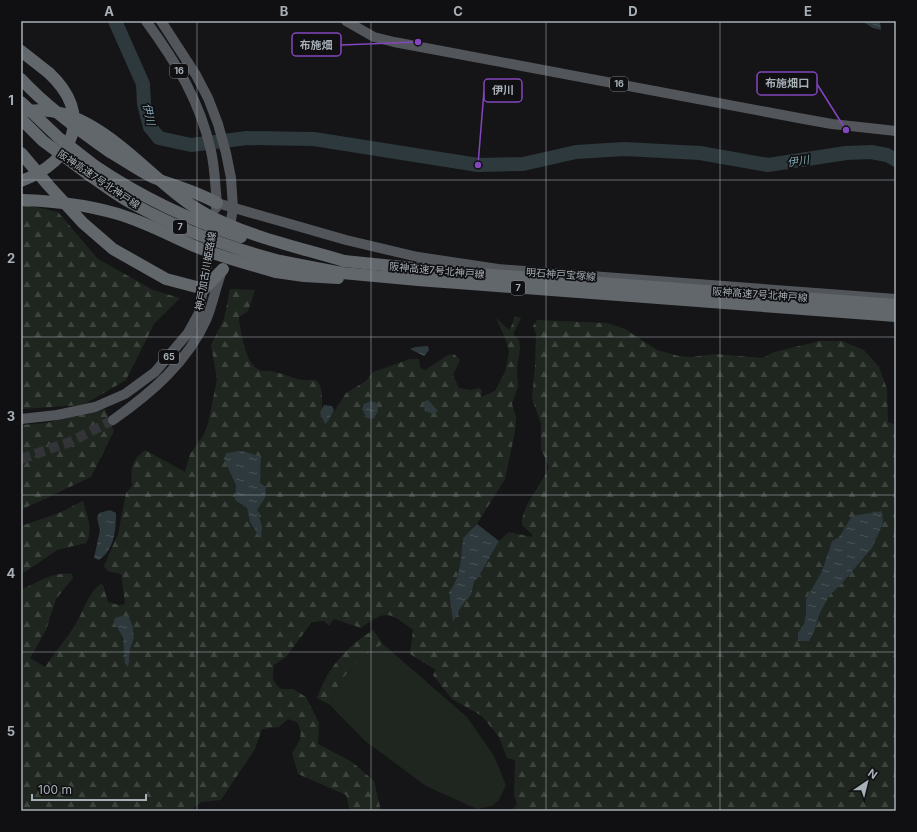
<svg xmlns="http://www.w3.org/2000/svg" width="917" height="832" viewBox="0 0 917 832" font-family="Inter,'Noto Sans JP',sans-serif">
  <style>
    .green { fill: #1f261f }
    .forest { fill: url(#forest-firs); fill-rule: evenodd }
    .water { fill: url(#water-ripples) }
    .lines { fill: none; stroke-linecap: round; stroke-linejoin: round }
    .river { stroke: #2d393c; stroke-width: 14 }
    .major-tunnel { stroke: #323437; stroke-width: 10; stroke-dasharray: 10 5; stroke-linecap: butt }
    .major { stroke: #52565b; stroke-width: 10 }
    .highway { stroke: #62676c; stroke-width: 12 }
    .highway-bridge { stroke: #62676c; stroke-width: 12 }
    .grid { fill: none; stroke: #a7afb7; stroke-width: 1; stroke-opacity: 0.55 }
    .labels { text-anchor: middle; stroke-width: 3.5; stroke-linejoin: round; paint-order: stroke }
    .shield { fill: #101012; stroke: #7a7f86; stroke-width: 1 }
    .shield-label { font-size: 9px; font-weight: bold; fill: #a7afb7 }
    .street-label { font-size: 10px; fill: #a7afb7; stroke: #101012 }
    .water-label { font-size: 11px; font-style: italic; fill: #7ea4b1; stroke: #101012 }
    .leader { fill: none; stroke: #8446bd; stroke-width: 1.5 }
    .callout-dot { fill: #8446bd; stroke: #101012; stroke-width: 1.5 }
    .callout { fill: #101012; stroke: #8446bd; stroke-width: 1.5 }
    .callout-label { font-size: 11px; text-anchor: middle; font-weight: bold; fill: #a7afb7 }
    .neatline { fill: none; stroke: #a7afb7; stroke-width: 1.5 }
    .grid-label { font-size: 13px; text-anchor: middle; font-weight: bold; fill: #a7afb7 }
  </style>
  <defs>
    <pattern id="forest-firs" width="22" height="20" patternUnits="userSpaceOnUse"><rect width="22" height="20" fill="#1f261f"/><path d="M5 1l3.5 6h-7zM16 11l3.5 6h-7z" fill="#3d433d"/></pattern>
    <pattern id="water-ripples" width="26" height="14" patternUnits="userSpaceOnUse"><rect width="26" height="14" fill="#2d393c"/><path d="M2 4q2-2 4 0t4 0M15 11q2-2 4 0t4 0" fill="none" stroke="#495356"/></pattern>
  </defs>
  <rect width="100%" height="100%" fill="#151517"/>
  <path class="green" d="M383,644L467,717L494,756L506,785L499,800L492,806L477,809L426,786L364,740L330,705C340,677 357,657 383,644Z"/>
  <g class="forest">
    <polygon points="27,205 58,212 98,259 153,290 180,298 154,324 126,380 83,405 21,409 21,206"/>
    <path d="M230,289L255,290L248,311L239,317C239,327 246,359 253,365C255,368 258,369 261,371C278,369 287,378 303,380C308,381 315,378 318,382C323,389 322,399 322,407L334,412L346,393L366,381L373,372L410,359H419L420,368L425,370L448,355L454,354L460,360L453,375L459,388L470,390L479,388L482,390L481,397L495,391L505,372L509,352L505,338L496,318L509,330L513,323L514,316L521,318L513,334L519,340L520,349L517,368L518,386L512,404L516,417L515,432L505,479L477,524L463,538C461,557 461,577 449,592L453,621L461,607L471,595L474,582L479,576L499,541L509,532L532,537V534L522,525C521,505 542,485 549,467L541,449V424L532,398L535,366L536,334L533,326L537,320L607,323L625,329L657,350L679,356L691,357L715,354L763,358L774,352L820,341H842L864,350L879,367L887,389L888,422L896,425V811H511L517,804L514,795L515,760L507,758L499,737L482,716L452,699L433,675L436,670L410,654L413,630C389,612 386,609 361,628L334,619L329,626L324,621L312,622L286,657L274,665C272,678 271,680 281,689H293L306,697L319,723L318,744L352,762L374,781L381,811H350L346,795L298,774L292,753C300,741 304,736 297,722L288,719L279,727L262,729L255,749L221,800L201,802L191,811H21V590C36,583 54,571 72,574L73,578L56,599L46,630L30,658L45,667C56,651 69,636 78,620C85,607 89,592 102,583L104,588L108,602L119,605L125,604L121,574L107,571L104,566L118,534L126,493L132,486C131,467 130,462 145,450L185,472L190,454L203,436L208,424L217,379L211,345L224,319ZM261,457L260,483L265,498L257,510L262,526L250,522L247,508L235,500L236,485ZM852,517L872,548L844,581L829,595L820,613L814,632L799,633L804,624L806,613V599L822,571L832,541L839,537ZM114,621L133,628L134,638L130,649L129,661C123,646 124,636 114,621Z"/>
    <polygon points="105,409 114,431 91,477 21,510 21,425 46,423"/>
    <path d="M83,501C87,515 94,530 86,543L57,550L25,572L21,571V526L59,513Z"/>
    <path d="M373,630L383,644C357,657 340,677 330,705L317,698C328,668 346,647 373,630Z"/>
  </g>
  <g class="water">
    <polygon points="862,21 880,21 881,30 873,28"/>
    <polygon points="428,346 429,350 424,356 410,349 415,347"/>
    <polygon points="428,400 438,411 433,414 425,411 423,402"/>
    <polygon points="371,401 377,403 378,411 373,419 367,418 362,409 364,404"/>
    <polygon points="324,405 332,406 334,410 328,421 325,424 320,413"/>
    <polygon points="243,451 261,457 260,483 266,487 265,498 257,510 262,526 261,539 250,522 247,508 235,500 236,485 224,459 226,453"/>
    <path d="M110,510L116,513C116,531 114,550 99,560L94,558L100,530L97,518L99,513Z"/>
    <polygon points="882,511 883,523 872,548 844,581 829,596 820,613 814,632 809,641 798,641 798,633 804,624 806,613 806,599 822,571 832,541 839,537 852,516"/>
    <path d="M477,524L499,541L479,576L474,582L471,595L461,607L453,622L449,592C461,577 461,557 463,538Z"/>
    <polygon points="122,616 129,617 133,628 134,638 130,649 129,661 128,667 125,663 123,638 114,621 115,618"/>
  </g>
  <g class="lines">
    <polyline class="river" points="115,21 143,84 144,104 150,127 159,138 191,145 247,138 314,139 478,165 523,164 576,152 624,149 700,153 768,165 846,153 871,152 887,155 896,160"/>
    <polyline class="major-tunnel" points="21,459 70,442 113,420"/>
    <g class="major">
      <path d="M146,21C176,62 200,101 211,151C215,168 215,186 217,203L216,208"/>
      <polyline points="161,21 196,75 208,98 218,124 226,153 231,178 233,208 229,232"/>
      <polyline points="346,21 374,37 394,42 804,119 832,124 896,131"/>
      <polyline points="217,203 346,240 418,257 498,269 896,299"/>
      <polyline points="21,419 57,415 95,407 125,394 155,372 188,333 199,313 212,232"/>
      <path d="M113,420C151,393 188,362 207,318C213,303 216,286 222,271"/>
    </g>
    <g class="highway">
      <polyline points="21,51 49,73"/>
      <path d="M21,79C47,107 78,130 110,152C124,160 138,170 152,177C174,186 196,191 217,203"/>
      <polyline points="21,102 59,138 95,166"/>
      <polyline points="21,119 43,141 89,175"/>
      <polyline points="21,153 49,186 83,223 113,249 166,279 204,289 223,269"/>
      <polyline points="280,261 342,273 418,280 896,316"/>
      <polyline points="344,261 453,272 896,305"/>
      <polyline points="276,272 304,276 338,278"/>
    </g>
    <g class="highway-bridge">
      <path d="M21,112C96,97 148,183 206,214C249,237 298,247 344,261"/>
      <path d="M95,166C141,197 189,220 241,237"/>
      <path d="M89,175C104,185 119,197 135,205C181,230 230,248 280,261"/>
      <path d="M21,181C74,161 94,115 49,73"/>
      <path d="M22,200C55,201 87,205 118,214C145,222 169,235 194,246C221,257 248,264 276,272"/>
    </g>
  </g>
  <path class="grid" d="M197,21V811M371,21V811M546,21V811M720,21V811M21,180H896M21,337H896M21,495H896M21,652H896"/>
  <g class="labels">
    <g class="shield">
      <rect x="170" y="64" width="18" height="14" rx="3"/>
      <rect x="610" y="77" width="18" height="14" rx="3"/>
      <rect x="173" y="220" width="14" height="14" rx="3"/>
      <rect x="511" y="281" width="14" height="14" rx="3"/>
      <rect x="159" y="350" width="20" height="14" rx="3"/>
    </g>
    <g class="shield-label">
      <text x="179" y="74">16</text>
      <text x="619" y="87">16</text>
      <text x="180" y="230">7</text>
      <text x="518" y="291">7</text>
      <text x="169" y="360">65</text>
    </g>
    <g class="street-label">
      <text transform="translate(99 179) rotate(34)" y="4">阪神高速7号北神戸線</text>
      <text transform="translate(437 270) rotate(5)" y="4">阪神高速7号北神戸線</text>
      <text transform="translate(205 271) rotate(-80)" y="4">神戸加古川姫路線</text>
      <text transform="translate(561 274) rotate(4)" y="4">明石神戸宝塚線</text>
      <text transform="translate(760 294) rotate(4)" y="4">阪神高速7号北神戸線</text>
    </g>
    <g class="water-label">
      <text transform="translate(149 114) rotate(77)" y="4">伊川</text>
      <text transform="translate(798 161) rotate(-9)" y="4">伊川</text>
    </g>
  </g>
  <path class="leader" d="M418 42L341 45M846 130L817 84M478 165L484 91"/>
  <g class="callout-dot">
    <circle cx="418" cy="42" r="4"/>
    <circle cx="846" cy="130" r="4"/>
    <circle cx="478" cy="165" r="4"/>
  </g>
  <g class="callout">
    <rect x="292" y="33" width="49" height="23" rx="4"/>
    <rect x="757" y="72" width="60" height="23" rx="4"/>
    <rect x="484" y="79" width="38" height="23" rx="4"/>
  </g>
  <g class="callout-label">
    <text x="316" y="49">布施畑</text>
    <text x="787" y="87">布施畑口</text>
    <text x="503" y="94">伊川</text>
  </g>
  <rect width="917" height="832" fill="none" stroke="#101012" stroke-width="44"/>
  <g transform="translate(867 782) rotate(35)" stroke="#101012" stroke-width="3" paint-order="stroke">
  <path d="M0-3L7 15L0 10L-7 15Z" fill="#a7afb7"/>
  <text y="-6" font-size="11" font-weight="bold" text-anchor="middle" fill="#a7afb7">N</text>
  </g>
  <path d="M32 794v6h114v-6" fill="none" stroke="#a7afb7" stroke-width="2"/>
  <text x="38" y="794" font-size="12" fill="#a7afb7" stroke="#101012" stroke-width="3" paint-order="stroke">100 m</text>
  <rect x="22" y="22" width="873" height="788" class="neatline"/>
  <g class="grid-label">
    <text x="109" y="16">A</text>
    <text x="284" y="16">B</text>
    <text x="458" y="16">C</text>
    <text x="633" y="16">D</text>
    <text x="808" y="16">E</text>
    <text x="11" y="105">1</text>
    <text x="11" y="263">2</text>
    <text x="11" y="421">3</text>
    <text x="11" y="578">4</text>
    <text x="11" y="736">5</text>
  </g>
</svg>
